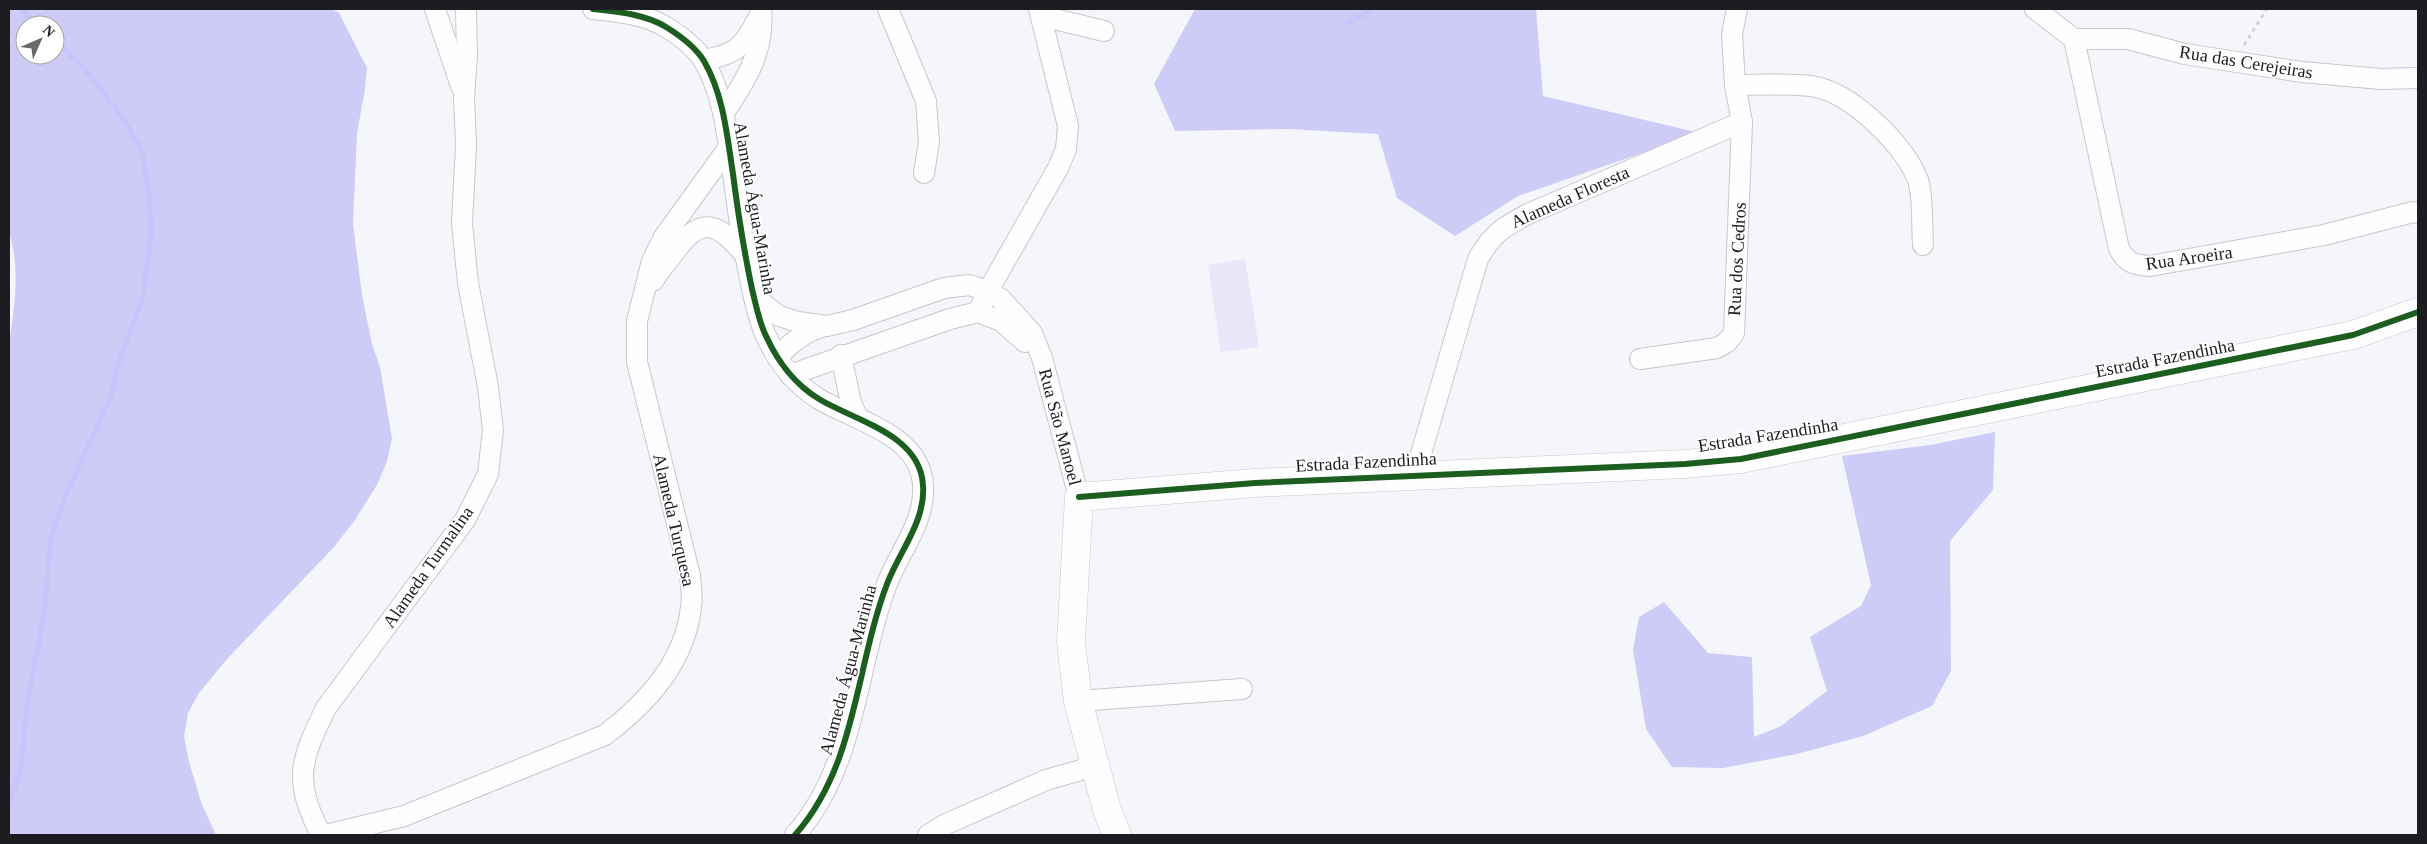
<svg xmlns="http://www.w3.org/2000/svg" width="2427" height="844" viewBox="0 0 2427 844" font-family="'Times New Roman',serif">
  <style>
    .green { fill: #e8e7fa }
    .forest { fill: #cecbf7; fill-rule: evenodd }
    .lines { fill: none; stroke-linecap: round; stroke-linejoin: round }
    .stream { stroke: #c8c4fb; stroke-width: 5 }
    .street-casing { stroke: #c7c7cc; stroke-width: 22 }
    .secondary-casing { stroke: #c7c7cc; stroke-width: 29 }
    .path { stroke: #d4d4d7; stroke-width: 3; stroke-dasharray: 4 4; stroke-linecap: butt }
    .street { stroke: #fefeff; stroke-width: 20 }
    .secondary { stroke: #fefeff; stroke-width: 28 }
    .cycleway-casing { stroke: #fff; stroke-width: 9 }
    .cycleway { stroke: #1b5e20; stroke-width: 6 }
    .labels { text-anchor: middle; stroke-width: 4; stroke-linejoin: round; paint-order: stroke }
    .street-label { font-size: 18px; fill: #1d1d21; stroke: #fff }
  </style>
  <rect width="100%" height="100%" fill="#f5f5fc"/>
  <polygon class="green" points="1245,259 1259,347 1221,352 1208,265"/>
  <g class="forest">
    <path d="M9,9H332L339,13L367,68L365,89L357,133L353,224L362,295L372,344L380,367L392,439L387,461L378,483L355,520L334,547L227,659L199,693L188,713L184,736L188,758L201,802L216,835H9V345C14,307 21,269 9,232ZM25,25H55V55H25Z"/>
    <polygon points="1195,9 1536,9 1543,96 1700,133 1518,196 1455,236 1397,198 1378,134 1288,129 1175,131 1154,84"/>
    <polygon points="1995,432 1993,490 1950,541 1951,671 1932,706 1863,736 1797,754 1723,768 1672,767 1646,729 1633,650 1639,617 1664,602 1708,653 1752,657 1754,737 1781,726 1827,691 1810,637 1861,606 1871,585 1842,456 1930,445"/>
  </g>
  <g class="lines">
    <g class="stream">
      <polyline points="21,9 38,25"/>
      <polyline points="1348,23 1373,9"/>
      <polyline points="9,802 20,774 28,700 44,614 51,537 65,497 111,396 117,367 143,297 151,232 149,197 143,153 125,121 85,69 55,41"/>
    </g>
    <defs>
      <g id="street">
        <polyline points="435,9 461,86"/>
        <path d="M593,9C618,12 645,14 666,27C679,35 696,48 704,61C724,96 727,136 733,174C738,213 744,251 752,289C756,305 759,323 767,338C778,362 796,385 819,399C855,421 920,434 923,485C926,521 899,552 887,584C855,668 857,765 795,835"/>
        <polyline points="888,9 926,101 929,142 924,173"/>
        <polyline points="2035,9 2074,39"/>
        <polyline points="1042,16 1104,31"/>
        <path d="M2074,39L2119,249C2127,263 2134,265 2150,266L2324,235L2413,212L2418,213"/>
        <polyline points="2074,39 2128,39 2185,54 2302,72 2381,79 2418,78"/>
        <path d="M703,60C739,54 743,46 760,15"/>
        <path d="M1735,85C1757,85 1796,83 1816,87C1854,95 1904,145 1918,180C1923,194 1922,229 1923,245"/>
        <path d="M724,113C746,80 765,51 761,9"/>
        <path d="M653,281C659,271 667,262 674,253C700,216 717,221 744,254"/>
        <polyline points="754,297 779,316 798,322 827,326 853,320 944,288 969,285 988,291 1001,299 1032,333 1042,358 1079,497"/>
        <polyline points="978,312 988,291 1058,168 1066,149 1068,126 1039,9"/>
        <polyline points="841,355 851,403 858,418"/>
        <path d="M777,357C792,342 804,332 825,326"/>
        <polyline points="1640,359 1717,348 1727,342 1734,333 1742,122 1735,85 1732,34 1737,9"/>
        <polyline points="790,375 950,319 978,312 1001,321 1025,342"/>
        <path d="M1415,474L1478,259C1492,234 1503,227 1528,214L1742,122"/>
        <polyline points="1078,701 1242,689"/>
        <path d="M321,835C293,780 300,761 326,708L465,520L488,474L493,430L488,387L468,283L462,223L466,145L464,97L467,56L466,9"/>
        <path d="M326,835L404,816L605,735C647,703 685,662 691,607C693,597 691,586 690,576L637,362V321L652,261L664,237L729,147"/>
        <polyline points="928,835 944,825 1046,780 1095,766"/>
      </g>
      <polyline id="secondary" points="1117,835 1107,810 1078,701 1071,642 1079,497 1255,483 1685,464 1741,459 2353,335 2418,312"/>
    </defs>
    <use href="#street" class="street-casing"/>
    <use href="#secondary" class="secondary-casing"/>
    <polyline class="path" points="2244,45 2267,9"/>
    <use href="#street" class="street"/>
    <use href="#secondary" class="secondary"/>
    <defs>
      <g id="cycleway">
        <path d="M593,9C618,12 645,14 666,27C679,35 696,48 704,61C724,96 727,136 733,174C738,213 744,251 752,289C756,305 759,323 767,338C778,362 796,385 819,399C855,421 920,434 923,485C926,521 899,552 887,584C855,668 857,765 795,835"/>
        <polyline points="1079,497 1255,483 1685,464 1741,459 2353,335 2418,312"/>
      </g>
    </defs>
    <use href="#cycleway" class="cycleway-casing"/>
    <use href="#cycleway" class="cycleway"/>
  </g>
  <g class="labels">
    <g class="street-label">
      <text transform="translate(2246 62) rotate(9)" y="6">Rua das Cerejeiras</text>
      <text transform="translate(1570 197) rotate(-24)" y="6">Alameda Floresta</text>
      <text transform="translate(755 208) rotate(80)" y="6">Alameda Água-Marinha</text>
      <text transform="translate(2189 258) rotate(-8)" y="6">Rua Aroeira</text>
      <text transform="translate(1737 259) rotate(-87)" y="6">Rua dos Cedros</text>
      <text transform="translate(2165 358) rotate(-11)" y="6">Estrada Fazendinha</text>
      <text transform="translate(1060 427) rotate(75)" y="6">Rua São Manoel</text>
      <text transform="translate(1768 435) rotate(-9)" y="6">Estrada Fazendinha</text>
      <text transform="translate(1366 462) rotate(-3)" y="6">Estrada Fazendinha</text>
      <text transform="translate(674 520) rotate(77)" y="6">Alameda Turquesa</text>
      <text transform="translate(428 567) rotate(-55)" y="6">Alameda Turmalina</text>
      <text transform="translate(848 670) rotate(-75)" y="6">Alameda Água-Marinha</text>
    </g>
  </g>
  <rect width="2427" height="844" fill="none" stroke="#1d1d21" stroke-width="20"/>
  <g transform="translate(40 40) rotate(45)"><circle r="24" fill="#ffffff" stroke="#a5a5a6"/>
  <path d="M0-4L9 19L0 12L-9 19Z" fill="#69696e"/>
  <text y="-8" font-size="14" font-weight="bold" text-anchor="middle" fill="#1d1d21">N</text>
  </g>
</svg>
